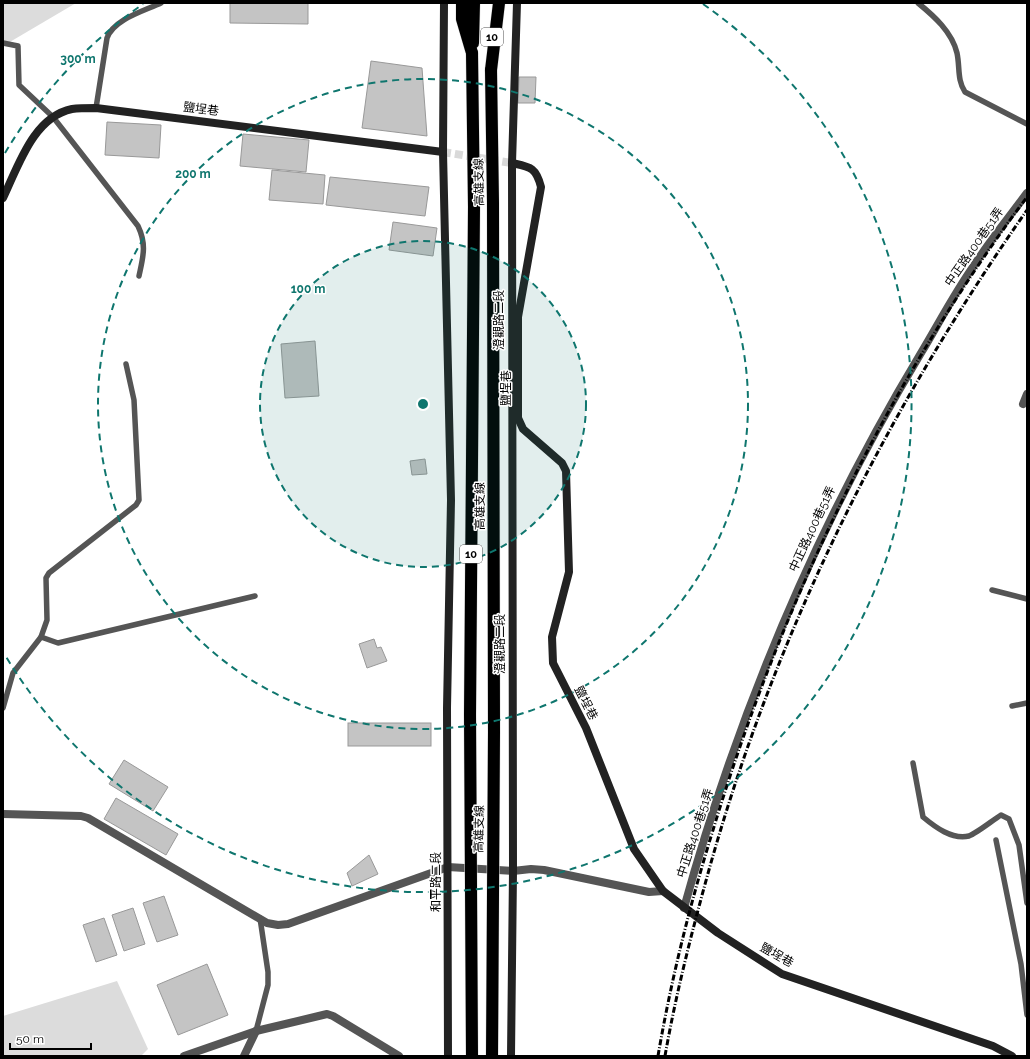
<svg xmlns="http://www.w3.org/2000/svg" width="1030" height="1059" viewBox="0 0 1030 1059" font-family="Raleway,'Noto Sans TC',sans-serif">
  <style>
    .green { fill: #dcdcdc }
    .building { fill: #c4c4c4; stroke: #999 }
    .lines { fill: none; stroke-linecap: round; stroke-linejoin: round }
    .secondary-tunnel { stroke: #d9d9d9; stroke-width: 8; stroke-dasharray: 8 4; stroke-linecap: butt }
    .highway-casing { stroke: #dbdbdb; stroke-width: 13 }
    .lane { stroke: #555; stroke-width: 5.5 }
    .street { stroke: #555; stroke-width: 8 }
    .secondary { stroke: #222; stroke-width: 8 }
    .highway { stroke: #000; stroke-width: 12 }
    .rail { stroke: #000; stroke-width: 3; stroke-dasharray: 6 2 1 2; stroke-linecap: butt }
    .highway-bridge-casing { stroke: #dbdbdb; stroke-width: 13; stroke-linecap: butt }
    .highway-bridge { stroke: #000; stroke-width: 12 }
    .ring { fill: none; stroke: #0f766e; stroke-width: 2; stroke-dasharray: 7 5 }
    .labels { text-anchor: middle; stroke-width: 3; stroke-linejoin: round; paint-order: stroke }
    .shield { fill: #fff; stroke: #4c4c4c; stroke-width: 1 }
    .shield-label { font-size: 11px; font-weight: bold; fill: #000 }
    .street-label { font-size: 12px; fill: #000; stroke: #fff }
    .centre { fill: #0f766e; stroke: #fff; stroke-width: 2 }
    .ring-label { font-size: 12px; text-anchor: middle; font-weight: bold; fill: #0f766e; stroke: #fff; stroke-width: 3; stroke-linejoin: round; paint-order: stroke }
  </style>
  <rect width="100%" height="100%" fill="#fff"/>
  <g class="green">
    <polygon points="3,3 76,3 3,46"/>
    <polygon points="117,981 148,1049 141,1056 3,1056 3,1016"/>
  </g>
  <g class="building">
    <polygon points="230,3 308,3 308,24 230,23"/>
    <polygon points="371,61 422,68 427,136 362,128"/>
    <polygon points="519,77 536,77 535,103 518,103"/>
    <polygon points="107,122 161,125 159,158 105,155"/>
    <polygon points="243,134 309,140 306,172 240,166"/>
    <polygon points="272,170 325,175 323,204 269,200"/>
    <polygon points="330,177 429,187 425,216 326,205"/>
    <polygon points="393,222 437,228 433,256 389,250"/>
    <polygon points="315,341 319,396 285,398 281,344"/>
    <polygon points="425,459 427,474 412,475 410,461"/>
    <polygon points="374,639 377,648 381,647 387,661 367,668 359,644"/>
    <rect x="348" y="723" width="83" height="23"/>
    <polygon points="124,760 168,787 153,811 109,784"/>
    <polygon points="116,798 178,834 166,855 104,819"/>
    <polygon points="369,855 378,874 352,886 347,873"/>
    <polygon points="164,896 178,935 157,942 143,903"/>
    <polygon points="133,908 145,944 124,951 112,915"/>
    <polygon points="104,918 117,955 96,962 83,925"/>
    <polygon points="207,964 228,1015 178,1035 157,985"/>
  </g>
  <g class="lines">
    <polyline class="secondary-tunnel" points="443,152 512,163"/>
    <defs>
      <g id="highway">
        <polyline points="462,3 462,19 472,53"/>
        <polyline points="473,43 474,3"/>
        <polyline points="491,70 499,3"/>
      </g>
    </defs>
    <use href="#highway" class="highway-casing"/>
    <g class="lane">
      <path d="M918,3C934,16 952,32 957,53C960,67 957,80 965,92L1027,124"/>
      <path d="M3,43L18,46L19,85L53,117L138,226C147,245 143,257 139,276"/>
      <path d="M96,108L107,38C114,19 144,11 161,3"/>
      <polyline points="992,590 1027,599"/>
      <polyline points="41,637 58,643 255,596"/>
      <polyline points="1012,706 1027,703"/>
      <polyline points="3,708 13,673 41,637 47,620 46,578 49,573 136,505 139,500 134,400 126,364"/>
      <path d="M913,763L923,817C935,827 952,840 969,836C977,833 993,820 1001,815L1009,819L1019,845L1027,903"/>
      <polyline points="996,840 1021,964 1027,1015"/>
      <polyline points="256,1031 268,985 268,972 260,918"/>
    </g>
    <g class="street">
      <polyline points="1023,404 1027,394"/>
      <polyline points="3,814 81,816 88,818 267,923 278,925 288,924 448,867 513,871 531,869 544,870 649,892 663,891"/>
      <path d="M684,908C738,713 817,526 921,353C939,323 955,292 975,264C991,239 1010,216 1027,193"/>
      <polyline points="184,1056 256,1031 327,1014 333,1016 399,1056"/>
      <polyline points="244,1056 256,1031"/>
    </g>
    <g class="secondary">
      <polyline points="444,3 443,152 451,500 447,708 448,1056"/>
      <path d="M512,163C530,167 536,167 541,187L518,317V418L523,429L562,463L566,471L569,572L552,637L553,663L586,728L634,849L663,891L718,933L782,974L993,1046L1012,1056"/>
      <path d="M3,198C18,167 33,117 72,109C79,108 88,108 96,108L443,152"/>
      <polyline points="511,1056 513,871 512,163 517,3"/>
    </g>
    <use href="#highway" class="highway"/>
    <g class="rail">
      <path d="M658,1056C671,980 690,904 713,830C781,605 886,385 1027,197"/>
      <path d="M665,1056C675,999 689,943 704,888C770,643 882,417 1027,210"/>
    </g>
    <defs>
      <g id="highway-bridge">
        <polyline points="491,70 493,203 494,732 492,1056"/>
        <polyline points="472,1056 470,715 474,207 472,53"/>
      </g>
    </defs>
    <use href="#highway-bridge" class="highway-bridge-casing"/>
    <use href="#highway-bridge" class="highway-bridge"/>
  </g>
  <circle cx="423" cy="404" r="163" fill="#0f766e" fill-opacity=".12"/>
  <g class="ring">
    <circle cx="423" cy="404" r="163"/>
    <circle cx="423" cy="404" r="325"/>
    <path d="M5 153A488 488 0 0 1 143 4M703 4A488 488 0 1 1 5 655"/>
  </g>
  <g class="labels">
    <g class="shield">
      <rect x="481" y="28" width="22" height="18" rx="3"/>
      <rect x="460" y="545" width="22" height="18" rx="3"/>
    </g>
    <g class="shield-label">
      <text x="492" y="41">10</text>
      <text x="471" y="558">10</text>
    </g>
    <g class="street-label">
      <text transform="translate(201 109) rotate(7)" y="4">鹽埕巷</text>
      <text transform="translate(479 182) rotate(-91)" y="4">高雄支線</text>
      <text transform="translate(974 247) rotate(-55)" y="4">中正路400巷51弄</text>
      <text transform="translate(499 320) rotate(-90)" y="4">澄觀路二段</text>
      <text transform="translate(506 388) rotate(-90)" y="4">鹽埕巷</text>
      <text transform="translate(480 506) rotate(-90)" y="4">高雄支線</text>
      <text transform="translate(812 529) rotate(-65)" y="4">中正路400巷51弄</text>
      <text transform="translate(500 644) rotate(-90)" y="4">澄觀路二段</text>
      <text transform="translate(586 703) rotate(63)" y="4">鹽埕巷</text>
      <text transform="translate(479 829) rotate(-89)" y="4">高雄支線</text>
      <text transform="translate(695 833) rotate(-72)" y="4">中正路400巷51弄</text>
      <text transform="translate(436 882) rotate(-90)" y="4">和平路二段</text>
      <text transform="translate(777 955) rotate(29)" y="4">鹽埕巷</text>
    </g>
  </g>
  <circle cx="423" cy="404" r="6" class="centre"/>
  <g class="ring-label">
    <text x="78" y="63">300 m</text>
    <text x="193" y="178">200 m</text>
    <text x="308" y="293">100 m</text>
  </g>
  <rect width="1030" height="1059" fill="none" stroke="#000000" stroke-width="8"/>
  <path d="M10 1043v6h81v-6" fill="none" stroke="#000000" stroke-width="2"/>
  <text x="16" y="1043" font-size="12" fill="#000000" stroke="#ffffff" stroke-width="3" paint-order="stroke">50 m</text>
</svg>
